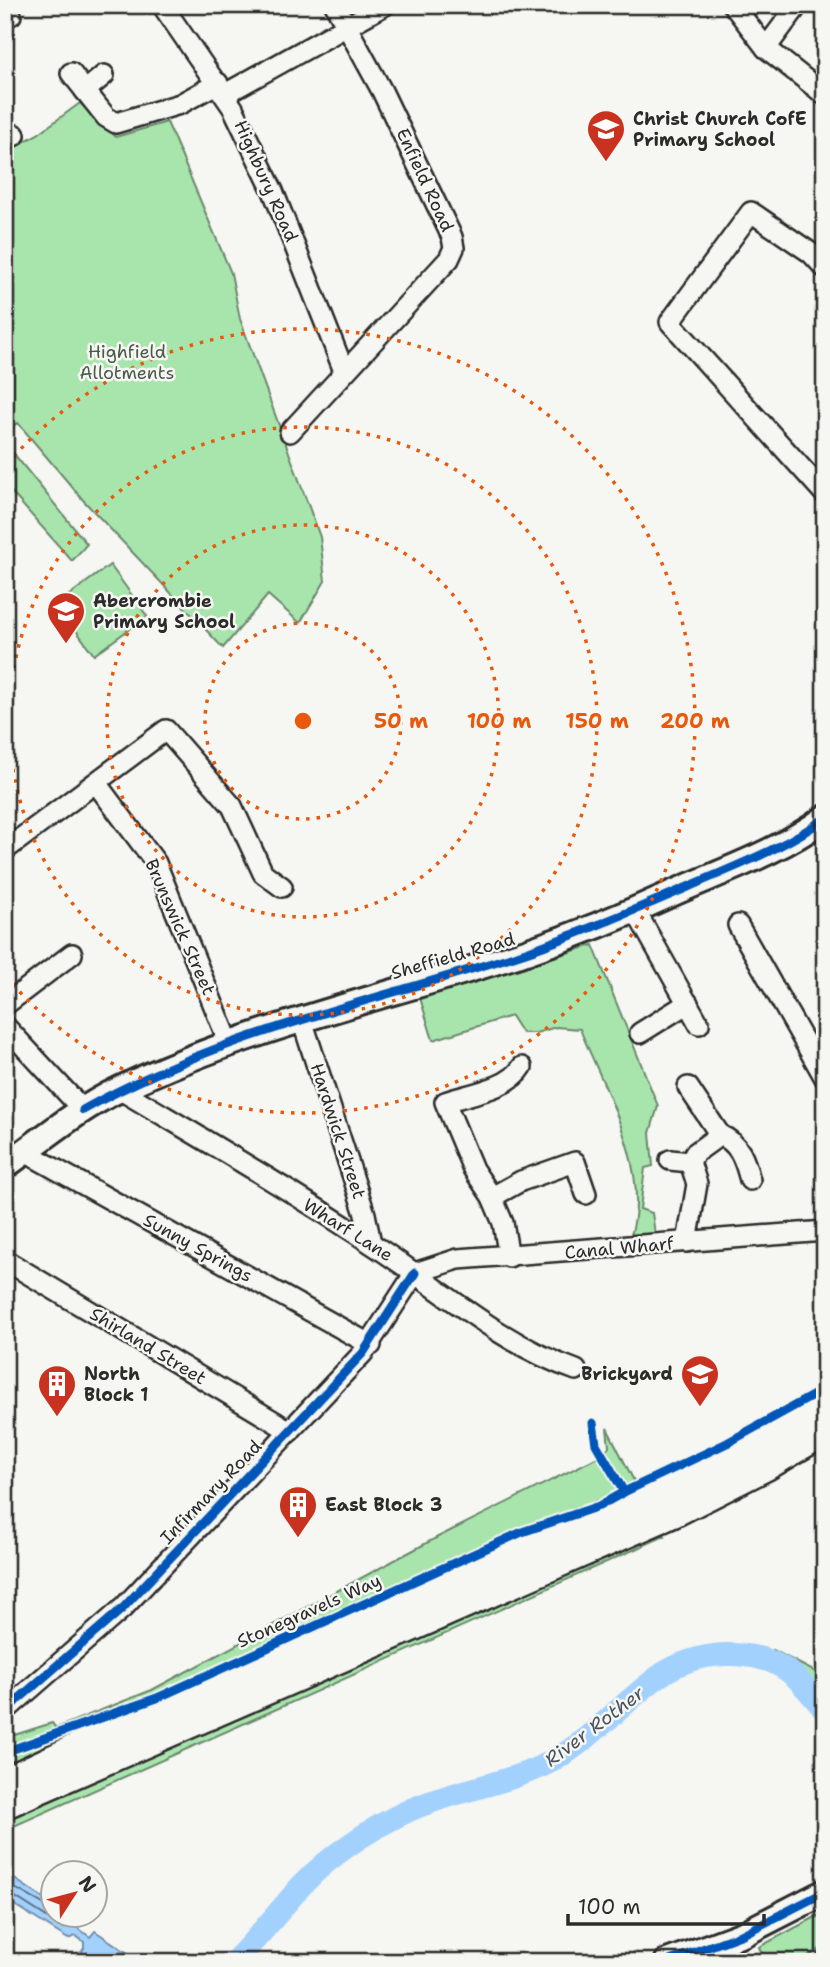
<svg xmlns="http://www.w3.org/2000/svg" width="830" height="1967" viewBox="0 0 830 1967" font-family="'Shantell Sans',sans-serif">
  <style>
    .green { fill: #a8e5ad; stroke: #6a886c; stroke-width: 2 }
    .water { fill: #a2d1fe; stroke: #728faa; stroke-width: 2 }
    .lines { fill: none; stroke-linecap: round; stroke-linejoin: round }
    .shore { stroke: #5b6d7f; stroke-width: 2 }
    .river { stroke: #a2d1fe; stroke-width: 23 }
    .minor-casing { stroke: #2b2b2b; stroke-width: 24 }
    .major-casing { stroke: #2b2b2b; stroke-width: 30 }
    .highway-casing { stroke: #2b2b2b; stroke-width: 33 }
    .minor { stroke: #f6f6f2; stroke-width: 19 }
    .major { stroke: #f6f6f2; stroke-width: 24 }
    .highway { stroke: #f6f6f2; stroke-width: 28 }
    .rail { stroke: #2b2b2b; stroke-width: 3.5; stroke-dasharray: 10 5; stroke-linecap: butt }
    .cycleway-casing { stroke: #f6f6f2; stroke-width: 13 }
    .cycleway { stroke: #0057b8; stroke-width: 9 }
    .ring { fill: none; stroke: #e8590c; stroke-width: 3.5; stroke-dasharray: 3.5 7 }
    .labels { text-anchor: middle; stroke-width: 5; stroke-linejoin: round; paint-order: stroke }
    .poi-label { font-size: 18px; font-weight: bold; fill: #2b2b2b; stroke: #f6f6f2; text-anchor: start }
    .street-label { font-size: 18px; fill: #2b2b2b; stroke: #f6f6f2 }
    .park-label { font-size: 18px; fill: #4a5a4c; stroke: #f6f6f2 }
    .water-label { font-size: 19px; font-style: italic; fill: #495460; stroke: #f6f6f2 }
    .centre { fill: #e8590c; stroke: #f6f6f2; stroke-width: 3.5 }
    .ring-label { font-size: 21px; text-anchor: middle; font-weight: bold; fill: #e8590c; stroke: #f6f6f2; stroke-width: 5; stroke-linejoin: round; paint-order: stroke }
  </style>
  <rect width="100%" height="100%" fill="#f6f6f2"/>
  <filter id="ink" filterUnits="userSpaceOnUse"><feTurbulence type="fractalNoise" baseFrequency=".0143" numOctaves="2"/><feDisplacementMap in="SourceGraphic" scale="14" xChannelSelector="R" yChannelSelector="G"/><feConvolveMatrix kernelMatrix="1 2 1 2 8 2 1 2 1" color-interpolation-filters="sRGB"/></filter>
  <g filter="url(#ink)">
    <g class="green">
      <polygon points="80,103 116,137 167,122 231,273 240,319 320,537 325,581 300,623 268,595 223,648 83,500 18,423 5,429 5,152 38,134"/>
      <polygon points="5,443 87,544 72,561 5,485"/>
      <polygon points="110,565 147,616 94,655 57,604"/>
      <path d="M593,945L658,1106L650,1133L653,1166L645,1168L640,1209L652,1213L655,1234L631,1235C652,1170 604,1089 580,1029L556,1027L536,1033H522L511,1016L433,1040L420,998Z"/>
      <polygon points="607,1428 635,1483 633,1495 5,1772 5,1738 52,1723 56,1728 152,1690 436,1538 602,1455 609,1447"/>
      <polygon points="660,1531 665,1536 5,1830 5,1813"/>
      <polygon points="773,1650 825,1677 825,1698 796,1671 769,1654"/>
      <polygon points="825,1912 825,1946 799,1962 765,1962 759,1947"/>
    </g>
    <polygon class="water" points="10,1876 52,1904 52,1914 69,1915 78,1920 75,1926 90,1937 95,1931 132,1956 130,1962 75,1962 84,1948 84,1942 76,1936 68,1939 5,1899 5,1885"/>
    <g class="lines">
      <polyline class="shore" points="52,1909 13,1887 7,1889 9,1893 64,1928 68,1925 66,1914"/>
      <path class="river" d="M234,1962C258,1938 279,1911 301,1886C330,1855 371,1828 410,1810C457,1789 508,1785 554,1760C593,1738 622,1703 658,1677C694,1650 756,1645 792,1674C804,1684 814,1698 825,1710"/>
      <defs>
        <g id="minor">
          <polyline points="162,5 233,108 273,191 344,371"/>
          <polyline points="733,5 766,48 825,95"/>
          <polyline points="5,8 11,15"/>
          <polyline points="766,48 798,5"/>
          <polyline points="71,73 106,117 116,123 180,104 218,83"/>
          <polyline points="85,91 104,75"/>
          <polyline points="225,94 385,5"/>
          <polyline points="5,140 15,135"/>
          <polyline points="825,268 811,253 751,212 670,322 825,494"/>
          <polyline points="290,432 449,259 454,248 452,237 382,91 335,5"/>
          <polyline points="96,783 156,863 229,1043"/>
          <polyline points="5,850 166,730 232,806 263,873 282,887"/>
          <polyline points="635,910 699,1024"/>
          <polyline points="738,925 825,1078"/>
          <polyline points="5,1005 72,954"/>
          <polyline points="302,1020 365,1214 371,1243"/>
          <polyline points="5,1026 83,1110"/>
          <polyline points="640,1033 688,1003"/>
          <path d="M119,1089C206,1141 294,1192 378,1248C442,1290 503,1345 576,1370"/>
          <path d="M720,1135C740,1143 745,1161 750,1180"/>
          <polyline points="25,1152 371,1345"/>
          <polyline points="670,1160 690,1162"/>
          <polyline points="492,1197 521,1181 575,1162 586,1194"/>
          <polyline points="687,1242 697,1184 690,1162 695,1153 720,1135 688,1087"/>
          <path d="M509,1257L503,1223L492,1197L473,1169L445,1102C468,1094 509,1089 522,1067"/>
          <polyline points="5,1260 290,1431"/>
          <polyline points="415,1273 458,1259 825,1231"/>
          <polyline points="5,1711 123,1608 363,1353 415,1273"/>
        </g>
        <g id="major">
          <path d="M5,1166C43,1139 78,1109 120,1089C249,1027 390,996 526,952C576,935 625,915 673,893C723,871 781,851 825,818"/>
          <polyline points="667,1962 743,1934 825,1892"/>
        </g>
        <g id="highway">
          <polyline points="5,1782 183,1698 658,1491 825,1406"/>
          <polyline points="5,1804 673,1513 766,1466 825,1431"/>
        </g>
      </defs>
      <use href="#minor" class="minor-casing"/>
      <use href="#major" class="major-casing"/>
      <use href="#highway" class="highway-casing"/>
      <use href="#minor" class="minor"/>
      <use href="#major" class="major"/>
      <use href="#highway" class="highway"/>
      <polyline class="rail" points="804,1962 825,1950"/>
      <defs>
        <g id="cycleway">
          <path d="M83,1110C221,1032 377,1001 526,952C581,933 635,910 688,887C733,867 785,848 825,818"/>
          <polyline points="593,1423 596,1444 624,1492 727,1443 825,1389"/>
          <polyline points="5,1711 123,1608 363,1353 415,1273"/>
          <polyline points="5,1752 157,1698 522,1532 599,1506 624,1492"/>
          <polyline points="667,1962 743,1934 825,1892"/>
        </g>
      </defs>
      <use href="#cycleway" class="cycleway-casing"/>
      <use href="#cycleway" class="cycleway"/>
    </g>
  </g>
  <g class="ring">
    <circle cx="303" cy="721" r="98"/>
    <circle cx="303" cy="721" r="196"/>
    <circle cx="303" cy="721" r="294"/>
    <path d="M7 464A392 392 0 1 1 7 978"/>
  </g>
  <defs>
    <symbol id="school-pin" viewBox="-11 -11 22 30"><path d="M0 17L-7.5 6A9.5 9.5 0 1 1 7.5 6Z" fill="#c8321e" stroke="#f6f6f2"/><path d="M0-5L7-2L0 1L-7-2ZM-4 1L0 2.5L4 1V4Q0 6-4 4Z" fill="#fff"/></symbol>
    <symbol id="university-pin" viewBox="-11 -11 22 30"><path d="M0 17L-7.5 6A9.5 9.5 0 1 1 7.5 6Z" fill="#c8321e" stroke="#f6f6f2"/><path d="M0-5L7-2L0 1L-7-2ZM-4 1L0 2.5L4 1V4Q0 6-4 4Z" fill="#fff"/></symbol>
    <symbol id="building-pin" viewBox="-11 -11 22 30"><path d="M0 17L-7.5 6A9.5 9.5 0 1 1 7.5 6Z" fill="#c8321e" stroke="#f6f6f2"/><path d="M-4-6H4V6H1V3H-1V6H-4ZM-2.5-4.3h1.7v1.8h-1.7ZM.8-4.3h1.7v1.8H.8ZM-2.5-1h1.7V.8h-1.7ZM.8-1h1.7V.8H.8Z" fill="#fff"/></symbol>
  </defs>
  <g fill-rule="evenodd">
    <use href="#school-pin" x="584" y="107" width="44" height="60"/>
    <use href="#school-pin" x="44" y="589" width="44" height="60"/>
    <use href="#university-pin" x="678" y="1352" width="44" height="60"/>
    <use href="#building-pin" x="35" y="1362" width="44" height="60"/>
    <use href="#building-pin" x="276" y="1483" width="44" height="60"/>
  </g>
  <g class="labels">
    <g class="poi-label">
      <text x="633" y="125">Christ Church CofE<tspan x="633" dy="21">Primary School</tspan></text>
      <text x="93" y="607">Abercrombie<tspan x="93" dy="21">Primary School</tspan></text>
      <text x="84" y="1380">North<tspan x="84" dy="21">Block 1</tspan></text>
      <text x="673" y="1380" text-anchor="end">Brickyard</text>
      <text x="325" y="1511">East Block 3</text>
    </g>
    <g class="street-label">
      <text transform="translate(425 180) rotate(65)" y="6">Enfield Road</text>
      <text transform="translate(266 181) rotate(66)" y="6">Highbury Road</text>
      <text transform="translate(180 927) rotate(66)" y="6">Brunswick Street</text>
      <text transform="translate(453 956) rotate(-16)" y="6">Sheffield Road</text>
      <text transform="translate(338 1131) rotate(72)" y="6">Hardwick Street</text>
      <text transform="translate(348 1230) rotate(32)" y="6">Wharf Lane</text>
      <text transform="translate(198 1248) rotate(29)" y="6">Sunny Springs</text>
      <text transform="translate(619 1248) rotate(-5)" y="6">Canal Wharf</text>
      <text transform="translate(148 1346) rotate(31)" y="6">Shirland Street</text>
      <text transform="translate(211 1492) rotate(-46)" y="6">Infirmary Road</text>
      <text transform="translate(309 1611) rotate(-24)" y="6">Stonegravels Way</text>
    </g>
    <g class="park-label">
      <text x="127" y="358">Highfield<tspan x="127" dy="21">Allotments</tspan></text>
    </g>
    <g class="water-label">
      <text transform="translate(594 1726) rotate(-37)" y="7">River Rother</text>
    </g>
  </g>
  <circle cx="303" cy="721" r="10" class="centre"/>
  <g class="ring-label">
    <text x="401" y="728">50 m</text>
    <text x="499" y="728">100 m</text>
    <text x="597" y="728">150 m</text>
    <text x="695" y="728">200 m</text>
  </g>
  <rect width="830" height="1967" fill="none" stroke="#f6f6f2" stroke-width="28"/>
  <rect x="14" y="14" width="802" height="1939" fill="none" stroke="#2b2b2b" stroke-width="2.5" filter="url(#ink)"/>
  <g transform="translate(74 1894) rotate(54)"><circle r="33" fill="#f6f6f2" stroke="#a5a5a2" stroke-width="2"/>
  <path d="M0-5L12 26L0 18L-12 26Z" fill="#c8321e"/>
  <text y="-10" font-size="19" font-weight="bold" text-anchor="middle" fill="#2b2b2b">N</text>
  </g>
  <path d="M568 1914v10h196v-10" fill="none" stroke="#2b2b2b" stroke-width="3.5"/>
  <text x="578" y="1914" font-size="21" fill="#2b2b2b" stroke="#f6f6f2" stroke-width="5" paint-order="stroke">100 m</text>
</svg>
